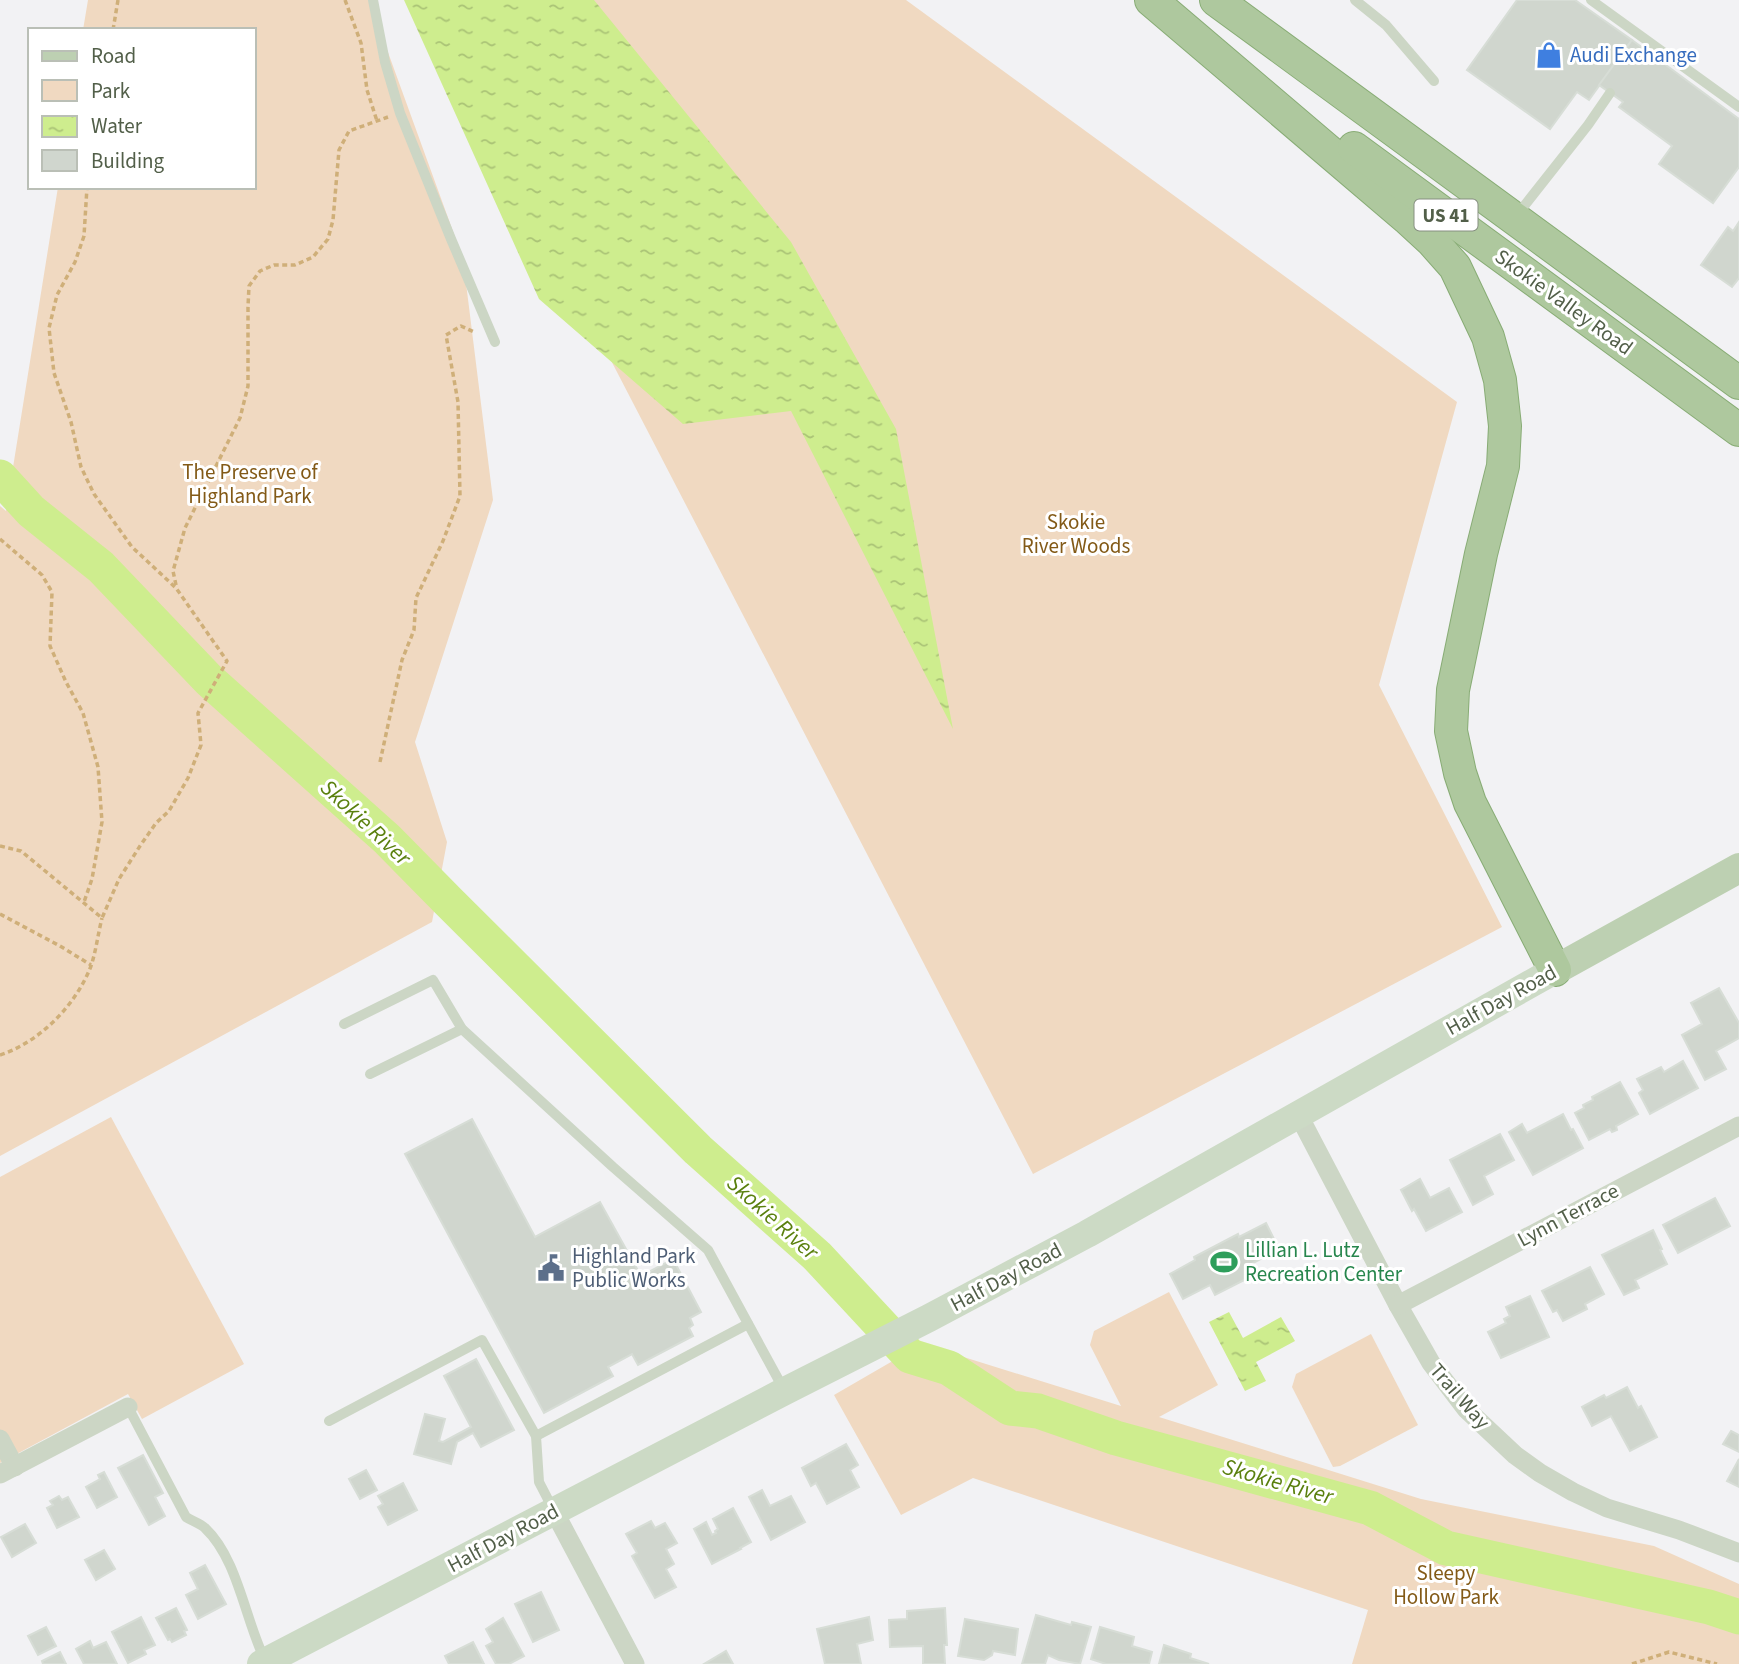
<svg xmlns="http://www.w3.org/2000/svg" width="1739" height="1664" viewBox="0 0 1739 1664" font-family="'Source Sans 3',sans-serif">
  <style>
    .green { fill: #f0d9c1 }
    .water { fill: url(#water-ripples) }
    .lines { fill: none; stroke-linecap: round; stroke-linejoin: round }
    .river { stroke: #ceed8e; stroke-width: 35 }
    .building { fill: #d0d6ce; stroke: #d7ddd6; stroke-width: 2 }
    .trunk-casing { stroke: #88ac75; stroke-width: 34 }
    .path { stroke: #cfaf79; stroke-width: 3.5; stroke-dasharray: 5 3.5; stroke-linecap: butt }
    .service { stroke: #ccd6c5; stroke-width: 10 }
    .minor { stroke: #ccd6c5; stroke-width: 19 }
    .secondary { stroke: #ccdac5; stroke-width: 28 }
    .primary { stroke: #bdd0b2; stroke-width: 30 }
    .trunk { stroke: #aec89e; stroke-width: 32 }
    .labels { text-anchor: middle; stroke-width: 6; stroke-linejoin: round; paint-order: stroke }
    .shield { fill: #fff; stroke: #868f80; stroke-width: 2 }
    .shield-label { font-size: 19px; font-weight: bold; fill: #525f49 }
    .shop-label { font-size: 21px; fill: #366cbe; stroke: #fff; text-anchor: start }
    .street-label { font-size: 21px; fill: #525f49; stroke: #fff }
    .park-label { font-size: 21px; fill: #835a17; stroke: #fff }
    .leisure-label { font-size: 21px; fill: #27864d; stroke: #fff; text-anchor: start }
    .service-label { font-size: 21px; fill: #4e5e75; stroke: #fff; text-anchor: start }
    .water-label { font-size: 23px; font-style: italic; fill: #5a800e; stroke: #fff }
  </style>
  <defs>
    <pattern id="water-ripples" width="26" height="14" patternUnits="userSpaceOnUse" patternTransform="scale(1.75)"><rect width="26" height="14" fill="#ceed8e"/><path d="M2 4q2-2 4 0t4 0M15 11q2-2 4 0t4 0" fill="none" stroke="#aac376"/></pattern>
  </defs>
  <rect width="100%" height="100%" fill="#f2f2f4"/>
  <g class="green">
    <polygon points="88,0 369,0 463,259 493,500 415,742 447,842 432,922 0,1156 0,506 6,511 58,187 254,187 254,30 83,30"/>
    <polygon points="424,0 906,0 1457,402 1379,685 1502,927 1033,1174"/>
    <polygon points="111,1117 244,1364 142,1419 128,1394 0,1463 0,1177"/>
    <polygon points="1169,1292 1218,1385 1159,1417 1421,1499 1654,1546 1739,1584 1739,1664 1352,1664 1368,1610 973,1478 901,1515 834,1395 922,1344 1121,1406 1090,1345 1094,1331"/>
    <polygon points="1371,1334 1418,1425 1340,1466 1333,1467 1292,1387 1296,1374"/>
  </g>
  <g class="water">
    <polygon points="404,0 594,0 791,242 896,429 953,729 791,411 683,424 539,299"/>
    <polygon points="1229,1312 1243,1338 1281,1317 1295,1341 1256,1362 1266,1381 1245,1391 1209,1322"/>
  </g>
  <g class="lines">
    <polyline class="river" points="0,477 31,511 101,567 209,680 387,839 447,900 698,1150 817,1256 910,1356 949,1368 1010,1408 1038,1411 1116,1438 1370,1508 1446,1548 1709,1607 1739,1617"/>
  </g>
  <g class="building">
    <polygon points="1517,0 1575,0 1632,40 1589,100 1577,92 1550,129 1467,70"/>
    <polygon points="1632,40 1739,119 1739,167 1713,203 1659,164 1672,146 1619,107 1623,102 1599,85"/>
    <polygon points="1739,222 1739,278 1732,287 1701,265 1728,227 1733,231"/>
    <polygon points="1719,988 1739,1023 1739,1038 1716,1051 1726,1069 1705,1080 1682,1035 1702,1024 1691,1003"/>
    <polygon points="1683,1061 1698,1088 1650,1114 1639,1093 1643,1090 1637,1079 1661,1067 1664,1072"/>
    <polygon points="1620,1082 1638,1114 1616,1126 1617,1130 1612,1132 1610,1129 1589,1140 1575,1113 1584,1108 1583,1105 1593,1100 1592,1097"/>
    <polygon points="1563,1114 1571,1130 1573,1129 1583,1148 1533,1175 1509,1132 1522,1124 1527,1133"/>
    <polygon points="472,1119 535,1237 600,1202 641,1276 673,1259 701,1312 690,1318 693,1325 689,1328 693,1336 638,1365 632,1354 608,1367 613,1376 544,1413 405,1154"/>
    <polygon points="1500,1134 1514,1160 1484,1176 1493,1194 1473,1205 1450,1160"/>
    <polygon points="1420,1179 1430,1198 1449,1188 1462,1212 1426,1231 1414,1209 1412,1211 1401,1190"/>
    <polygon points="1715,1198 1730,1226 1678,1253 1663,1225"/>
    <polygon points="1266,1223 1279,1249 1253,1263 1258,1273 1215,1295 1210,1285 1183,1299 1170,1274 1195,1260 1194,1257 1238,1234 1239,1237"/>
    <polygon points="1653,1230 1662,1249 1660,1250 1667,1264 1635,1280 1639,1288 1624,1295 1602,1255"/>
    <polygon points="1590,1267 1604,1294 1585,1304 1587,1309 1563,1321 1557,1310 1553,1312 1542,1291"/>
    <polygon points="1530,1296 1549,1337 1501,1358 1488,1332 1506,1323 1504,1319 1510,1316 1506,1307"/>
    <polygon points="476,1359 514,1430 481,1447 473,1433 457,1442 451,1464 414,1454 425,1414 445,1419 439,1441 443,1442 471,1427 444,1376"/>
    <polygon points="1627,1387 1638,1408 1641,1406 1657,1437 1630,1451 1611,1416 1592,1426 1582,1407 1604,1395 1606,1398"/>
    <polygon points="1731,1431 1739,1435 1739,1452 1723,1444"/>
    <polygon points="846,1444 858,1465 850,1470 859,1487 827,1504 816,1483 811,1486 802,1468"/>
    <polygon points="143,1455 163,1493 155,1497 165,1516 149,1525 118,1468"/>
    <polygon points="1739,1459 1739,1487 1727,1481"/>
    <polygon points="366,1470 377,1490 360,1499 349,1479"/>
    <polygon points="104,1472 117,1497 97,1508 86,1487 100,1479 98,1475"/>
    <polygon points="403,1483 417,1510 388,1525 378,1507 383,1504 378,1496"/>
    <polygon points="762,1490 770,1506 791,1496 805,1522 771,1540 749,1497"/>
    <polygon points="59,1496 62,1500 68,1497 79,1517 57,1528 47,1508 53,1505 50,1501"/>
    <polygon points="733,1508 751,1542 740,1548 741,1549 712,1564 694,1529 706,1522 712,1535 716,1533 715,1531 718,1529 713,1519"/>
    <polygon points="651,1521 655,1528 665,1523 677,1543 666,1549 674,1564 666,1569 676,1587 655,1598 632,1556 637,1553 626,1534"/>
    <polygon points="25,1524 36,1543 12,1557 1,1537"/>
    <polygon points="104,1550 115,1569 96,1580 85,1560"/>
    <polygon points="205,1565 226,1604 198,1619 186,1595 198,1589 190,1573"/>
    <polygon points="541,1592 559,1630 533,1642 515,1604"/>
    <polygon points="176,1608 187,1630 184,1631 186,1635 172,1642 170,1639 168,1640 156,1618"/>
    <polygon points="945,1608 947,1645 944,1645 945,1664 923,1664 923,1646 890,1647 889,1620 907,1619 907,1611"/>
    <polygon points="1036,1615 1071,1625 1072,1622 1091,1627 1080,1664 1059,1660 1048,1655 1045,1664 1022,1664"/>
    <polygon points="141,1617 155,1645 144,1650 146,1654 128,1663 112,1632"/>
    <polygon points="869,1617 873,1640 857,1644 861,1664 825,1664 817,1629"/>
    <polygon points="503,1618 524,1656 509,1664 496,1664 486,1646 493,1642 486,1629"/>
    <polygon points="965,1619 1018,1629 1015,1655 993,1651 992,1655 984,1660 958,1656"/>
    <polygon points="46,1627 56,1646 38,1655 28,1636"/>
    <polygon points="1100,1627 1134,1637 1132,1646 1152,1652 1149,1664 1106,1664 1091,1659"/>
    <polygon points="90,1641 93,1648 106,1642 117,1664 84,1664 76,1649"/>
    <polygon points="473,1642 484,1664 449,1664 445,1656"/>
    <polygon points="1164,1645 1191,1654 1190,1658 1209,1664 1159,1664"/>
    <polygon points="726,1651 733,1664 704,1664"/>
    <polygon points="60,1652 66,1664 43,1664 42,1661"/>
  </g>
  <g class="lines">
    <defs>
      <g id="trunk">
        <polyline points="1151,0 1407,218 1432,241 1455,267 1488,337 1500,380 1505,426 1503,466 1481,554 1453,690 1451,731 1460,773 1470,803 1555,970"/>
        <polyline points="1216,0 1739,383"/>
        <polyline points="1354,148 1739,430"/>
      </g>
    </defs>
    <use href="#trunk" class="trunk-casing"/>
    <g class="path">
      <polyline points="345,0 361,43 367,90 377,121"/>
      <polyline points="113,30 118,0"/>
      <polyline points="0,539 42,575 52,592 50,646 66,682 83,713 98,767 102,822 92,879 84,902"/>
      <polyline points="176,585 173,571 185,528 240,418 248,386 248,307 249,286 260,271 274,265 295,265 313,257 328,239 333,220 339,150 349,131 388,117"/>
      <polyline points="380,762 402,660 414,630 416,598 443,541 460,496 458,402 446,335 461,326 474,332"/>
      <polyline points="0,846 21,851 102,918 119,879 140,846 156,823 169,811 188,778 201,745 198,713 227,661 176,588 132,547 94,494 81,467 71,422 54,373 49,328 57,295 75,262 84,236 87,187"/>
      <polyline points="0,914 60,946 91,965"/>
      <path d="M0,1055C40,1042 76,1005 91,966C96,951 98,934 102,918"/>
      <polyline points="1632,1664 1669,1652 1717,1664"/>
    </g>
    <g class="service">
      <polyline points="373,0 385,62 400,113 451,239 495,342"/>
      <polyline points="1355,0 1386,25 1434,81"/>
      <polyline points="1591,0 1739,107"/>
      <polyline points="1517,215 1588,125 1610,93"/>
      <polyline points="344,1024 433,980 462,1029 613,1167 708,1250 783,1388"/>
      <polyline points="370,1074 462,1029"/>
      <path d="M128,1407L186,1517C192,1521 200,1523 205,1528C238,1559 245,1620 265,1660"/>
      <polyline points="329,1421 482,1340 536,1436 539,1482 554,1511"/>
      <polyline points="536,1436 748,1324"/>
    </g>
    <g class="minor">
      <polyline points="1298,1114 1398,1305 1431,1363 1466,1409 1515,1455 1540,1473 1573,1492 1607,1508 1679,1530 1739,1553"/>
      <polyline points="1398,1305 1739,1126"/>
      <polyline points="0,1439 15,1467"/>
      <polyline points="0,1474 128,1407"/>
      <polyline points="554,1511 635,1664"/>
    </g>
    <polyline class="secondary" points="261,1664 785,1391 929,1318 1087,1234 1555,970"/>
    <polyline class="primary" points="1555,970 1739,868"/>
    <use href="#trunk" class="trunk"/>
  </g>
  <defs>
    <symbol id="shop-bare" viewBox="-9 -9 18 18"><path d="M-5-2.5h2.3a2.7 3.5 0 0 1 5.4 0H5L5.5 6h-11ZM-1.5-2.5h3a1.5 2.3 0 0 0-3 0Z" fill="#3f7fe0" stroke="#fff" stroke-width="2.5" paint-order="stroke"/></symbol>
    <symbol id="stadium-bare" viewBox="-9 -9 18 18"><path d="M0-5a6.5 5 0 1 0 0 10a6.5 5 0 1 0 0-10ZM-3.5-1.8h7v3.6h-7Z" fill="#2e9e5b" stroke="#fff" stroke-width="2.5" paint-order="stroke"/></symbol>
    <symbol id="civic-bare" viewBox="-9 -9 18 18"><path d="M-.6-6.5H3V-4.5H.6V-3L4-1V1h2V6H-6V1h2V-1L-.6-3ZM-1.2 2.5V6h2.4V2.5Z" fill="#5c6f8a" stroke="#fff" stroke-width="2.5" paint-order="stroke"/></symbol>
  </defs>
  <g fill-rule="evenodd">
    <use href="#shop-bare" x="1530" y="36" width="38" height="38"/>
    <use href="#stadium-bare" x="1205" y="1243" width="38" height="38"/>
    <use href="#civic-bare" x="532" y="1249" width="38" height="38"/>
  </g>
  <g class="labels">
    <rect class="shield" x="1414.5" y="199.5" width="63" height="31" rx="5"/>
    <g class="shield-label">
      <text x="1446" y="222">US 41</text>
    </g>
    <g class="shop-label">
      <text x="1570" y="62">Audi Exchange</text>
    </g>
    <g class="street-label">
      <text transform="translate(1564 302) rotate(36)" y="7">Skokie Valley Road</text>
      <text transform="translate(1501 1000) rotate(-29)" y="7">Half Day Road</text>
      <text transform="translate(1568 1215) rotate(-28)" y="7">Lynn Terrace</text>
      <text transform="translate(1006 1277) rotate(-28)" y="7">Half Day Road</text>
      <text transform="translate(1460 1396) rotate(49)" y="7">Trail Way</text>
      <text transform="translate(503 1538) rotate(-28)" y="7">Half Day Road</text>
    </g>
    <g class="park-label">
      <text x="250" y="479">The Preserve of<tspan x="250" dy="24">Highland Park</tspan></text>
      <text x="1076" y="529">Skokie<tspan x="1076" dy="24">River Woods</tspan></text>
      <text x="1446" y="1580">Sleepy<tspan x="1446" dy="24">Hollow Park</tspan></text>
    </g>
    <g class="leisure-label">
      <text x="1245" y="1257">Lillian L. Lutz<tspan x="1245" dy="24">Recreation Center</tspan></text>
    </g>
    <g class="service-label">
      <text x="572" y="1263">Highland Park<tspan x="572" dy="24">Public Works</tspan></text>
    </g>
    <g class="water-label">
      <text transform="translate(366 822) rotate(43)" y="8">Skokie River</text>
      <text transform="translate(773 1217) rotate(42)" y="8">Skokie River</text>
      <text transform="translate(1278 1481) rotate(16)" y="8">Skokie River</text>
    </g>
  </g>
  <rect x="28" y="28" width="228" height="161" fill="#ffffff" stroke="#babfb6" stroke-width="2"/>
  <rect x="42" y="51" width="35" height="10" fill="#bdd0b2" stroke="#babfb6" stroke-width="2"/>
  <text x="91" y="63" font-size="21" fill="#525f49">Road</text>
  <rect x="42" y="80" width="35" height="21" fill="#f0d9c1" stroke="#babfb6" stroke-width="2"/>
  <text x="91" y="98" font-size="21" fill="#525f49">Park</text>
  <rect x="42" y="116" width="35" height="21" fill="url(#water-ripples)" stroke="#babfb6" stroke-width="2"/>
  <text x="91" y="133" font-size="21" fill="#525f49">Water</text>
  <rect x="42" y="150" width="35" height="21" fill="#d0d6ce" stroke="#babfb6" stroke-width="2"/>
  <text x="91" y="168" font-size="21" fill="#525f49">Building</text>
</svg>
